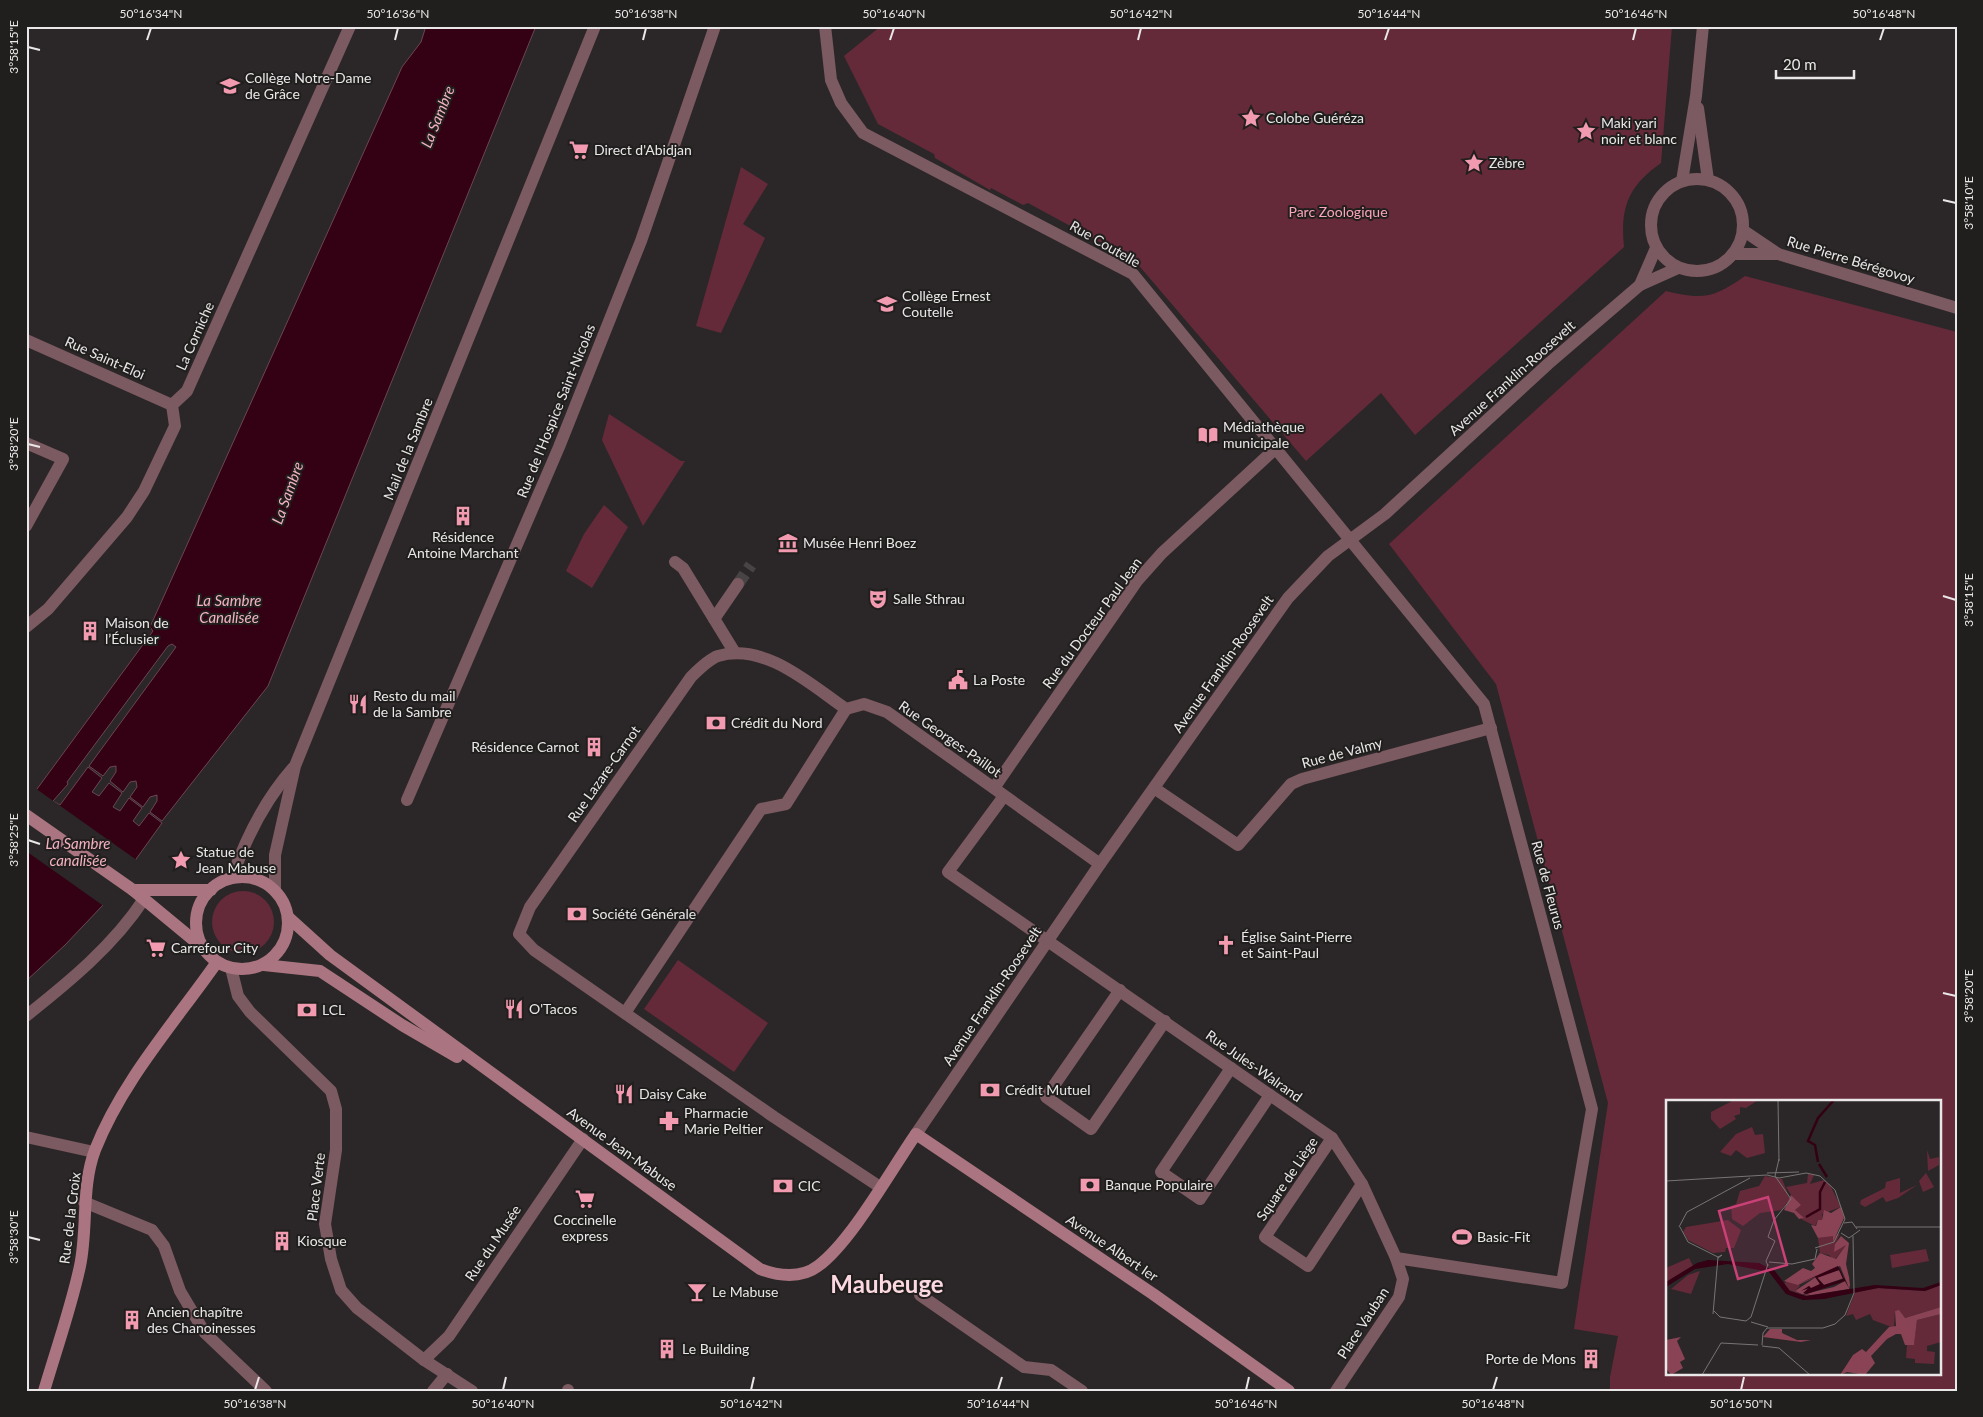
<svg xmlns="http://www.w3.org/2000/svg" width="1983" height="1417" viewBox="0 0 1983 1417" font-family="Lato,sans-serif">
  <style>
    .green { fill: #642a3a; fill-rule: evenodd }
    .water { fill: #330113; stroke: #6a4653 }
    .pier { fill: #2b2728 }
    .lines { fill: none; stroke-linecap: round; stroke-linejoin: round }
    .street-tunnel { stroke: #484445; stroke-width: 12; stroke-dasharray: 12 6; stroke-linecap: butt }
    .street { stroke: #7c5a61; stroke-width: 12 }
    .secondary { stroke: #aa7581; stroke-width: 12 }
    .ticks { fill: none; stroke: #e9e7e7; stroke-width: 2 }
    .labels { text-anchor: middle; stroke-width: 4; stroke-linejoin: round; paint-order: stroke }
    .poi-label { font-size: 14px; fill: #e9e7e7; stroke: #211e1e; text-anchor: start }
    .park-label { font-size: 14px; fill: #fca5b9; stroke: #211e1e }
    .street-label { font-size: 14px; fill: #e9e7e7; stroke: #211e1e }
    .water-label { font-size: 15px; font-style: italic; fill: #f4b2c1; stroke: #211e1e }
    .town-label { font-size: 24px; font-weight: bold; fill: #fcd9e0; stroke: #211e1e }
    .inset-river { fill: none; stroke: #330113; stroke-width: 2.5 }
    .inset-road { fill: none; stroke: #777474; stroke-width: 1 }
    .view { fill: #ca4177; fill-opacity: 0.15; stroke: #ca4177; stroke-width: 2.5 }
    .inset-edge { fill: none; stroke: #e9e7e7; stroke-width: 2.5 }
    .neatline { fill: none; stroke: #e9e7e7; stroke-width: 2 }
    .ticks-label { font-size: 12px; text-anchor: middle; fill: #e9e7e7 }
  </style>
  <rect width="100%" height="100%" fill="#2b2728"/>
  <g class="green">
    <path d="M881,26H1672L1661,163C1628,186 1620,208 1624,247L1415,435L1381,393L1306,461L1135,261L1028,203L1023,205L991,188L990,190L935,158L934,154L878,124L844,56Z"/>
    <polygon points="741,167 768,184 743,224 765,238 721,333 696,326"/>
    <path d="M1745,276L1957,332V1391H1610V1377L1618,1336L1574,1329L1608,1103L1496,684L1389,544L1666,291C1703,300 1714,298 1745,276ZM1667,1101H1939V1373H1667Z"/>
    <polygon points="609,414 681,461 685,461 643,526 602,440"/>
    <polygon points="604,505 628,527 592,588 566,571 584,534"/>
    <circle cx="243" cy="922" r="31"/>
    <polygon points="678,960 768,1023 734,1072 644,1009"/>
  </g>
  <polygon class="water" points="426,26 536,26 268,686 162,821 150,812 157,801 157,795 150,797 143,807 130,797 137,787 136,781 130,782 123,792 110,781 116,772 116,766 110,767 103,776 89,766 176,647 172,644 168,646 67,782 68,784 53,801 60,805 88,767 102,778 92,792 99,796 109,783 122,793 113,807 120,811 129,798 142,808 133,821 139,826 149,813 162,823 103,905 65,945 26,981 26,804 153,631 150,627 402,67 421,42"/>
  <polygon class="pier" points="35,788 138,861 105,907 26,851 26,799"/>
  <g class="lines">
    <polyline class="street-tunnel" points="738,584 751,565"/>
    <g class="street">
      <polyline points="825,26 831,80 841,103 863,133 1133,274 1484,704 1592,1109 1562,1283 1396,1258"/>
      <polyline points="1698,108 1708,180"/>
      <circle cx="1697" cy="225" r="46"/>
      <polyline points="1682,181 1696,96 1703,26"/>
      <polyline points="1744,231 1778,254"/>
      <polyline points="1734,254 1778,254 1957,308"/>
      <polyline points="1640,285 1656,248"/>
      <polyline points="26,340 172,405"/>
      <polyline points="26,443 63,459 26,526"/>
      <polyline points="675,562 683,568 735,653"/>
      <polyline points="714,619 738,584"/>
      <polyline points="26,627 48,609 127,517 144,491 175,426 172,405 187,391 350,26"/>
      <path d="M846,709C811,685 765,642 718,656C709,659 698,670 691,677L530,907L519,934L534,950L774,1117L880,1187"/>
      <polyline points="846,709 864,704 887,712 1100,864"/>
      <polyline points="994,788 1137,581 1162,553 1275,449"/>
      <polyline points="1154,788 1238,845 1291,784 1302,779 1491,728"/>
      <polyline points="1004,796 948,872 1332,1138 1362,1184 1396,1258 1403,1279 1399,1297 1336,1391"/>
      <polyline points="407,800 559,447 641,241 715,26"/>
      <path d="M232,878C246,837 264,801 293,768"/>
      <polyline points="275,891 275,855 295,766 595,26"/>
      <polyline points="231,968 238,996 250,1012 331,1091 336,1109 336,1150 325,1224 331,1259 341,1290 357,1308 424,1360 472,1391"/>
      <polyline points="1120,990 1046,1097 1091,1129 1165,1021"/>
      <polyline points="625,1013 761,809 786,804 846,709"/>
      <path d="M26,1016C69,982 114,945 144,899"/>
      <polyline points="1231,1068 1161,1172 1200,1199 1270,1095"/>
      <polyline points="916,1134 1100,864 1288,598 1328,556 1385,514 1548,364 1640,285 1678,268"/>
      <polyline points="26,1137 94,1152"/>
      <polyline points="1332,1138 1265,1237 1308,1266 1362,1184"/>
      <polyline points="84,1202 152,1230 164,1246 180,1291 205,1333 266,1391"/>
      <polyline points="920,1295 1024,1367 1051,1370 1082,1391"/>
      <polyline points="424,1360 449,1336 583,1139"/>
      <polyline points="433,1391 447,1374"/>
      <polyline points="568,1391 568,1390"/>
    </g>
    <g class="secondary">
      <polyline points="26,815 133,890 202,947"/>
      <circle cx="242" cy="923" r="46"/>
      <polyline points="133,890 211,890"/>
      <path d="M288,917L330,955L760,1269C778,1276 801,1279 818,1266C851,1242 891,1170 916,1134L1153,1294L1289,1391"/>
      <polyline points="264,965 320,971 402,1025 457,1057"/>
      <path d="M44,1391C56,1350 71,1308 80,1266C88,1228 81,1187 95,1150C122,1081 175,1022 217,962"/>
    </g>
  </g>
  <path class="ticks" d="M147,40L151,28M395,40L398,28M643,40L646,28M890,40L894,28M1138,40L1141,28M1385,40L1389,28M1633,40L1636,28M1880,40L1884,28M28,47L40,50M1943,200L1956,203M28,444L40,447M1943,596L1956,600M28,840L40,844M1943,993L1956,996M28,1237L40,1240M255,1390L259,1377M503,1390L506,1377M751,1390L754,1377M998,1390L1002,1377M1246,1390L1249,1377M1493,1390L1497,1377M1741,1390L1744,1377"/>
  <defs>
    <symbol id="school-bare" viewBox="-9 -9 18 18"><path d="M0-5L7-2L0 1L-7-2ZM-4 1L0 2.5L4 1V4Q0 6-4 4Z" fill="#f29aaf" stroke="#211e1e" stroke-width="2.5" paint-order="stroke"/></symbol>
    <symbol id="sight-bare" viewBox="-9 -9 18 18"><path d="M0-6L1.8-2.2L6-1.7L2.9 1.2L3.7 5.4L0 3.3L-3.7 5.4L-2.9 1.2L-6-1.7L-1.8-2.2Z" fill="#f29aaf" stroke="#211e1e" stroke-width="2.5" paint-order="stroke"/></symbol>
    <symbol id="supermarket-bare" viewBox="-9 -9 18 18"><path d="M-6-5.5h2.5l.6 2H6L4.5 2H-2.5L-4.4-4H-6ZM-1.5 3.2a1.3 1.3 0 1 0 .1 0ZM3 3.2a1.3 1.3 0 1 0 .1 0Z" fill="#f29aaf" stroke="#211e1e" stroke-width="2.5" paint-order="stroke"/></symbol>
    <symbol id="library-bare" viewBox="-9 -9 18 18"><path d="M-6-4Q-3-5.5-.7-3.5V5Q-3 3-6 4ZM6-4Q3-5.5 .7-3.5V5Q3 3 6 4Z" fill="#f29aaf" stroke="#211e1e" stroke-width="2.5" paint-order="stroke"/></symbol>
    <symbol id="building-bare" viewBox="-9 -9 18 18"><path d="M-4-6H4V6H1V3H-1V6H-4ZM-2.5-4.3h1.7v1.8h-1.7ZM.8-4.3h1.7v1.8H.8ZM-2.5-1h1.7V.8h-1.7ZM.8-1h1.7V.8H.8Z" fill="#f29aaf" stroke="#211e1e" stroke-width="2.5" paint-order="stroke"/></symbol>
    <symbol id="museum-bare" viewBox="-9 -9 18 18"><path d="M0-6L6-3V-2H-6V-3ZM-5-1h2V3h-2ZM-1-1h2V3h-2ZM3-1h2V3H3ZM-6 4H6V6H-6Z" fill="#f29aaf" stroke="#211e1e" stroke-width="2.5" paint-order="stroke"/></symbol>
    <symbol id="theatre-bare" viewBox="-9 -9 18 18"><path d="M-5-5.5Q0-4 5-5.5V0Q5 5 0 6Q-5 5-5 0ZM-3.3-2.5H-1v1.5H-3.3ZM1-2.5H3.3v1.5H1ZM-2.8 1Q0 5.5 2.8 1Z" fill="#f29aaf" stroke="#211e1e" stroke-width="2.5" paint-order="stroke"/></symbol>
    <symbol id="civic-bare" viewBox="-9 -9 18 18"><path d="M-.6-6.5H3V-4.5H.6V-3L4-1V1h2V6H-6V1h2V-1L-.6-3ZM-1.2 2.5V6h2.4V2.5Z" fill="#f29aaf" stroke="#211e1e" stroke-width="2.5" paint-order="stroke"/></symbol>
    <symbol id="restaurant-bare" viewBox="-9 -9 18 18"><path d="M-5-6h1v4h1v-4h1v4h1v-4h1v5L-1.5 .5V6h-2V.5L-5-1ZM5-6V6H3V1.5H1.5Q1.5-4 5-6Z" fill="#f29aaf" stroke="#211e1e" stroke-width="2.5" paint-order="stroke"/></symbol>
    <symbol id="bank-bare" viewBox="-9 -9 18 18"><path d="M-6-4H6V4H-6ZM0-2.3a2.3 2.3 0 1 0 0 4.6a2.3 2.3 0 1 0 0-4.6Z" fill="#f29aaf" stroke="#211e1e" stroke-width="2.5" paint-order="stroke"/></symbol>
    <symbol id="church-bare" viewBox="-9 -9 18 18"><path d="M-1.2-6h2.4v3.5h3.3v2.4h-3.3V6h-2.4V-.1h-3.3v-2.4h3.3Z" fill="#f29aaf" stroke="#211e1e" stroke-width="2.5" paint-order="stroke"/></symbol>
    <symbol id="pharmacy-bare" viewBox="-9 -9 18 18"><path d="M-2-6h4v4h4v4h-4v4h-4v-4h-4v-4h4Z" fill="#f29aaf" stroke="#211e1e" stroke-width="2.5" paint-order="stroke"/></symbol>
    <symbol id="stadium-bare" viewBox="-9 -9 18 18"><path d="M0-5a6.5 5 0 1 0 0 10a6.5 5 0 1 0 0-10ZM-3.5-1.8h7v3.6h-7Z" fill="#f29aaf" stroke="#211e1e" stroke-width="2.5" paint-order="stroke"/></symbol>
    <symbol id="bar-bare" viewBox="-9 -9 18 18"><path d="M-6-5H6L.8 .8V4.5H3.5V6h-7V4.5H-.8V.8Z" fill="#f29aaf" stroke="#211e1e" stroke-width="2.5" paint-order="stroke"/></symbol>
  </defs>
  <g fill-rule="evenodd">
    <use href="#school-bare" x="216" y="72" width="28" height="28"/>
    <use href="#sight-bare" x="1237" y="104" width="28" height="28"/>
    <use href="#sight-bare" x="1572" y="117" width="28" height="28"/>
    <use href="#supermarket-bare" x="565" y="136" width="28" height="28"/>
    <use href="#sight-bare" x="1460" y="149" width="28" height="28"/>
    <use href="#school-bare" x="873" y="290" width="28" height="28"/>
    <use href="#library-bare" x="1194" y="421" width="28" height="28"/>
    <use href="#building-bare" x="449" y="502" width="28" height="28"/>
    <use href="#museum-bare" x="774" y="529" width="28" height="28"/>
    <use href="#theatre-bare" x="864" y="585" width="28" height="28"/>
    <use href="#building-bare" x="76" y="617" width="28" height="28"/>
    <use href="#civic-bare" x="944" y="666" width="28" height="28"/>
    <use href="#restaurant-bare" x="344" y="690" width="28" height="28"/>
    <use href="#bank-bare" x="702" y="709" width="28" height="28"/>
    <use href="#building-bare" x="580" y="733" width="28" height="28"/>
    <use href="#sight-bare" x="167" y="846" width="28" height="28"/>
    <use href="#bank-bare" x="563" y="900" width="28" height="28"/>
    <use href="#church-bare" x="1212" y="931" width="28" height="28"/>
    <use href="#supermarket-bare" x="142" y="934" width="28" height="28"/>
    <use href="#restaurant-bare" x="500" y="995" width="28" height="28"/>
    <use href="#bank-bare" x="293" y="996" width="28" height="28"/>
    <use href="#bank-bare" x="976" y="1076" width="28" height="28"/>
    <use href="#restaurant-bare" x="610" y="1080" width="28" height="28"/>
    <use href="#pharmacy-bare" x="655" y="1107" width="28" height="28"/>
    <use href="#bank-bare" x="1076" y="1171" width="28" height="28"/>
    <use href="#bank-bare" x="769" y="1172" width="28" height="28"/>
    <use href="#supermarket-bare" x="571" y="1185" width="28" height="28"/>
    <use href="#stadium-bare" x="1448" y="1223" width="28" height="28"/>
    <use href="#building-bare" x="268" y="1227" width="28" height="28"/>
    <use href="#bar-bare" x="683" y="1278" width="28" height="28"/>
    <use href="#building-bare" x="118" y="1306" width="28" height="28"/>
    <use href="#building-bare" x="653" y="1335" width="28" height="28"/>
    <use href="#building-bare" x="1577" y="1345" width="28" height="28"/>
  </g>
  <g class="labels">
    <g class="poi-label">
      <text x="245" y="83">Collège Notre-Dame<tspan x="245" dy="16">de Grâce</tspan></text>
      <text x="1266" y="123">Colobe Guéréza</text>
      <text x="1601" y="128">Maki yari<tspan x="1601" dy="16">noir et blanc</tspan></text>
      <text x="594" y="155">Direct d'Abidjan</text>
      <text x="1489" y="168">Zèbre</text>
      <text x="902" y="301">Collège Ernest<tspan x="902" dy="16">Coutelle</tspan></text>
      <text x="1223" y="432">Médiathèque<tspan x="1223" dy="16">municipale</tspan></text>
      <text x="463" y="542" text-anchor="middle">Résidence<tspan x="463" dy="16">Antoine Marchant</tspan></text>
      <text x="803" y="548">Musée Henri Boez</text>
      <text x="893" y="604">Salle Sthrau</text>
      <text x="105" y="628">Maison de<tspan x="105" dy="16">l’Éclusier</tspan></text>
      <text x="973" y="685">La Poste</text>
      <text x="373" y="701">Resto du mail<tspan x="373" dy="16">de la Sambre</tspan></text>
      <text x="731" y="728">Crédit du Nord</text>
      <text x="579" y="752" text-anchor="end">Résidence Carnot</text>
      <text x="196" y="857">Statue de<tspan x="196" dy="16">Jean Mabuse</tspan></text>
      <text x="592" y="919">Société Générale</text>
      <text x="1241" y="942">Église Saint-Pierre<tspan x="1241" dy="16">et Saint-Paul</tspan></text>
      <text x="171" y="953">Carrefour City</text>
      <text x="529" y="1014">O'Tacos</text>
      <text x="322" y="1015">LCL</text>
      <text x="1005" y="1095">Crédit Mutuel</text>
      <text x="639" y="1099">Daisy Cake</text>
      <text x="684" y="1118">Pharmacie<tspan x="684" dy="16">Marie Peltier</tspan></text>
      <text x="1105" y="1190">Banque Populaire</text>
      <text x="798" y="1191">CIC</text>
      <text x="585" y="1225" text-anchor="middle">Coccinelle<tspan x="585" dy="16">express</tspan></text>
      <text x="1477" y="1242">Basic-Fit</text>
      <text x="297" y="1246">Kiosque</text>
      <text x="712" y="1297">Le Mabuse</text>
      <text x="147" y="1317">Ancien chapître<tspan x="147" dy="16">des Chanoinesses</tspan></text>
      <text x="682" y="1354">Le Building</text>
      <text x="1576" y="1364" text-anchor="end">Porte de Mons</text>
    </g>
    <g class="park-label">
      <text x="1338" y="217">Parc Zoologique</text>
    </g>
    <g class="street-label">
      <text transform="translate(1105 244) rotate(30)" y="5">Rue Coutelle</text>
      <text transform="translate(1851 260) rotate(17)" y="5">Rue Pierre Bérégovoy</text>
      <text transform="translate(195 336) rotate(-66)" y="5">La Corniche</text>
      <text transform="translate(105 358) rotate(24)" y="5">Rue Saint-Eloi</text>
      <text transform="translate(1512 378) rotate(-42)" y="5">Avenue Franklin-Roosevelt</text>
      <text transform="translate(556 411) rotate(-68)" y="5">Rue de l'Hospice Saint-Nicolas</text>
      <text transform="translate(408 449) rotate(-68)" y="5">Mail de la Sambre</text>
      <text transform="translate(1092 623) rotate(-54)" y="5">Rue du Docteur Paul Jean</text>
      <text transform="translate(1223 664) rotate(-55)" y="5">Avenue Franklin-Roosevelt</text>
      <text transform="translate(950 739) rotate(35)" y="5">Rue Georges-Paillot</text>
      <text transform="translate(1342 753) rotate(-15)" y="5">Rue de Valmy</text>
      <text transform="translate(604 774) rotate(-55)" y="5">Rue Lazare-Carnot</text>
      <text transform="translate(1548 885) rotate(75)" y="5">Rue de Fleurus</text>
      <text transform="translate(992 996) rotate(-56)" y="5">Avenue Franklin-Roosevelt</text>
      <text transform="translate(1254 1066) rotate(35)" y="5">Rue Jules-Walrand</text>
      <text transform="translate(622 1149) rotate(36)" y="5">Avenue Jean-Mabuse</text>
      <text transform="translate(1287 1179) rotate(-56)" y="5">Square de Liège</text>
      <text transform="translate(316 1187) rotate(-83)" y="5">Place Verte</text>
      <text transform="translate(70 1218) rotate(-83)" y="5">Rue de la Croix</text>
      <text transform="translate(493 1243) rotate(-56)" y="5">Rue du Musée</text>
      <text transform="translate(1112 1248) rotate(34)" y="5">Avenue Albert Ier</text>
      <text transform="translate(1363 1323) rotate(-57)" y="5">Place Vauban</text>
    </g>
    <g class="water-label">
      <text transform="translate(438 117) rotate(-68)" y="5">La Sambre</text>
      <text transform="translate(288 493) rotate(-70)" y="5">La Sambre</text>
      <text x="229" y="606">La Sambre<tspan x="229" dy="17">Canalisée</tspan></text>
      <text x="78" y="849">La Sambre<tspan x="78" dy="17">canalisée</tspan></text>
    </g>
    <g class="town-label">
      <text x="887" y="1293">Maubeuge</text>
    </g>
  </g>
  <g transform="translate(1666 1100)">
    <rect width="275" height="275" fill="#2b2728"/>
    <path d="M68,0H92L80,8L74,7V14L68,16L70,19L54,29L45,19V12ZM86,27L89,35L97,34L99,53L81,58L70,50L65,56L54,52L70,34ZM261,50L264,59L273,57V65L262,71ZM260,73L268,87L257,92L253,81ZM142,74L148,75L144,84L158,80L164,85L175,107L156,114V120H152L149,126L137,120L129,111L132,106L120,87L141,83ZM99,76L116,79L124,99L115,110L94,113L77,126L66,119L65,106L70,104L74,91L93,86ZM234,78V93L251,85L232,98L220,102L217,97L199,107L194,104L195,100L219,88L220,82ZM62,120L75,130L68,148H60L59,152L47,153L22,140L17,132L20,127ZM174,134L169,144L180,145L170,158L168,160L163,155L154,153L152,138ZM260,149L263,161L226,168L224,155ZM23,158L27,166L0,182V168ZM34,171L25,194L5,189L22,175ZM122,180L130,182L134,186L129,191L138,195L184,190L140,196L123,190L118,184ZM275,185V207L239,218L229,211L228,228L207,220L204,214L190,220L187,214L180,216L189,192L213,188L259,191ZM275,214V242L261,246V251L269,252L268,264L249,263V259L240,258L241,245L248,244L251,220Z" fill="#642a3a"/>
    <path d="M125,95L135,105L129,110L138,118L133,119L128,113L118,110ZM175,107L178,118L167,142V136L152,138L145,125L150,126L152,120H156L158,110L165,113ZM175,136L183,143L180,164L183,177L184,185L183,189L146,195L136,194L129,191L150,177L154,184L145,189L143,186L138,194L168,187L179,181L183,188L174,166L132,185L118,181L137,168L145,171L149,168L146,164L154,153L170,159L180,145L168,152L169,144ZM173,170L178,178L158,185L151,177ZM275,207V214L251,220L248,245H239L235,234H230L221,239L205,256L209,263L199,275L181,272L174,275L187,255L196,249L200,252L223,227L230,226L229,211L233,210L239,218ZM104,229H116V233L131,240H145L135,242L97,237ZM15,237L11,241L19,259L14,262L17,268L5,275L0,268V240Z" fill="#8a4255"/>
    <path d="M42,160L93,163L109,171L124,191L140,196L209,185L257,188L275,182V185L259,191L212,188L158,199L137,200L120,194L103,172L62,164L29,169L0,187V182L31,163ZM172,166L183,188L179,181L141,194L137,193L143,188L135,191L143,186L145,188L154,184L149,177L132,184ZM173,170L177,179L158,185L151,178Z" fill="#330113" fill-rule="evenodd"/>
    <path class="inset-river" d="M152,62L149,45L142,41L152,18L168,0M153,64L161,77M140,117L154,109V92L159,82"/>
    <path class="inset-road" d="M112,0L113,61M101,73L133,72M0,81L101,75L113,78L140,73L154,76L169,90L179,119L168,142L149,148M178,123L186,122L191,129M13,127L21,112L84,78M14,127L22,142L52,157M190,127H275M175,133L183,138L194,130M103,162L126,164L149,159L151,149M102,166L100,161L109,141L102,137L108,120L125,99L109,76L113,59M48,211L54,217L80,221M47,214L52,157L56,155L52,158M80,221L85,217L102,164M85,222L102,227M96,245L97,233L101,228H157L169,224L179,215L188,193L187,136M96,246L113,248L144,275M36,275L55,243L92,245"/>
    <path class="view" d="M102,97L121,165L72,179L53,111Z"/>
    <rect width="275" height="275" class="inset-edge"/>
  </g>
  <rect width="1983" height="1417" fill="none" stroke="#211e1e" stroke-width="55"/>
  <path d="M1776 70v8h78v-8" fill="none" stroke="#e9e7e7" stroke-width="2.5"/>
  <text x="1783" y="70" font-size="15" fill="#e9e7e7" stroke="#211e1e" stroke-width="4" paint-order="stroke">20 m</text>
  <rect x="28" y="28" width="1928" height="1362" class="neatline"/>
  <g class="ticks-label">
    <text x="151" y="18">50°16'34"N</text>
    <text x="398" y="18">50°16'36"N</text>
    <text x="646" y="18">50°16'38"N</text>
    <text x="894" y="18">50°16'40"N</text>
    <text x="1141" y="18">50°16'42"N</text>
    <text x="1389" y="18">50°16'44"N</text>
    <text x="1636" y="18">50°16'46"N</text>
    <text x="1884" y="18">50°16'48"N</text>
    <text transform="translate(14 47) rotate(-90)" y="4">3°58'15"E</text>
    <text transform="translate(1969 203) rotate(-90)" y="4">3°58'10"E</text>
    <text transform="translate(14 444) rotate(-90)" y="4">3°58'20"E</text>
    <text transform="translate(1969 600) rotate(-90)" y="4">3°58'15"E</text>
    <text transform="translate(14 840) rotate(-90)" y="4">3°58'25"E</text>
    <text transform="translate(1969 996) rotate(-90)" y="4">3°58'20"E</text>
    <text transform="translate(14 1237) rotate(-90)" y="4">3°58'30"E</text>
    <text x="255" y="1408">50°16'38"N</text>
    <text x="503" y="1408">50°16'40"N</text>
    <text x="751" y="1408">50°16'42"N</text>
    <text x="998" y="1408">50°16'44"N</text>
    <text x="1246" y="1408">50°16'46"N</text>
    <text x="1493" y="1408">50°16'48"N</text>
    <text x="1741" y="1408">50°16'50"N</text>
  </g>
</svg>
